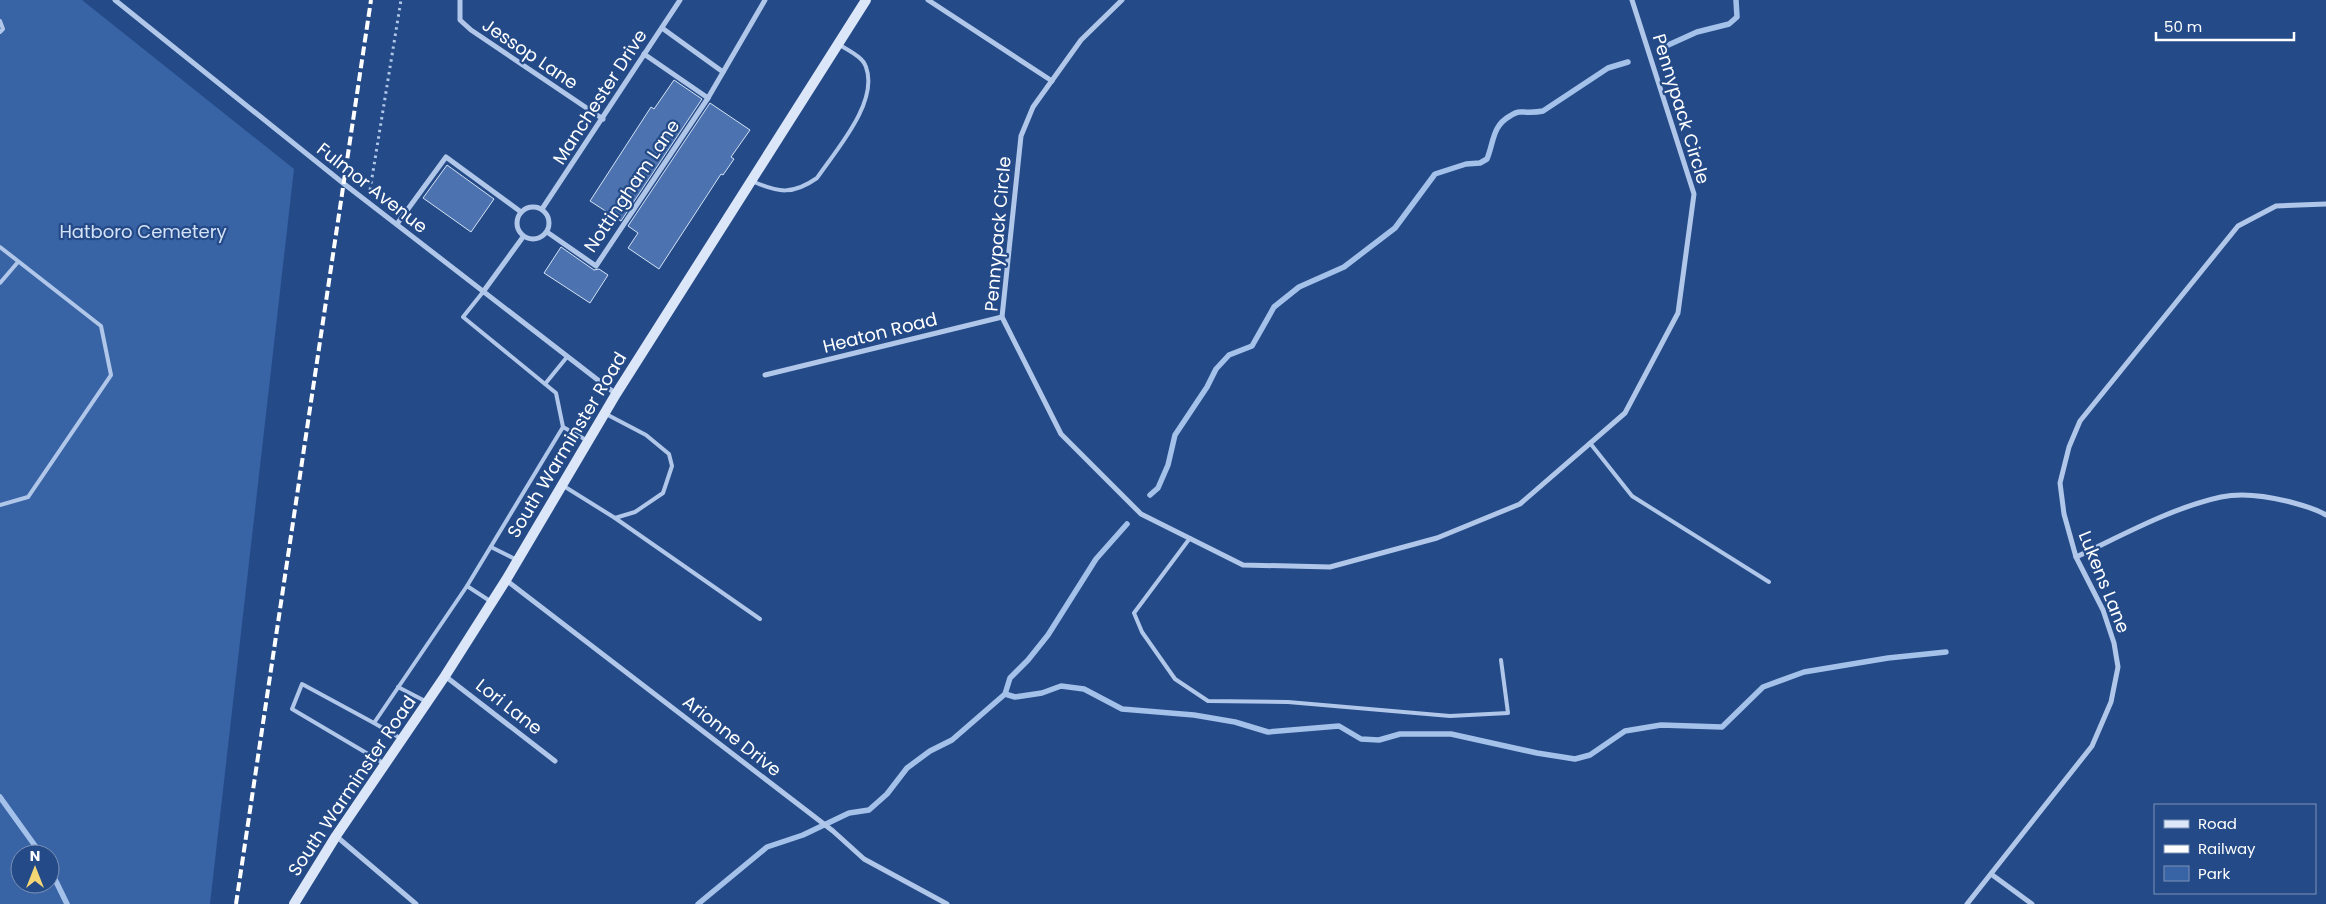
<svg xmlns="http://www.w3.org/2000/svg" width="2326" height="904" viewBox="0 0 2326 904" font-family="Poppins,sans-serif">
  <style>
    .green { fill: #3863a5; fill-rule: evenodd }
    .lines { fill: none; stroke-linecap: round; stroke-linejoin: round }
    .stream { stroke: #a4c1ea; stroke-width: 5.5 }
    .building { fill: #4c73b0; stroke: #d4e2f7 }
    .path { stroke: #b0c7e9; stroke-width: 3; stroke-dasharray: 2.5 4; stroke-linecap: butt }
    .lane { stroke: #b0c7e9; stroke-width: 4 }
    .street { stroke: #b0c7e9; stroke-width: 5 }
    .secondary { stroke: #dbe6f8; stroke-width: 10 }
    .rail { stroke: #fff; stroke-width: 4; stroke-dasharray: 9 4; stroke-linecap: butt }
    .labels { text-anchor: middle; stroke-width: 4.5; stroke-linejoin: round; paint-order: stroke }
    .street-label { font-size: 18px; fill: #fff; stroke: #244a88 }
    .park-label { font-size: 18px; fill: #d4e2f7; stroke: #244a88 }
  </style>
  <rect width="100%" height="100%" fill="#244a88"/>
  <path class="green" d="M0,0H82L294,169L210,904H0ZM20,854H50V884H20Z"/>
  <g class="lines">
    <g class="stream">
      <polyline points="1666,46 1697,32 1729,24 1737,17 1736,0"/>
      <path d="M1150,495L1158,488L1168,465L1175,435L1207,387L1216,369L1229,355L1252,346L1274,307L1299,287L1344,267L1395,228L1435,174L1466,164L1480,163L1487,159C1494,142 1492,126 1510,116C1513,114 1516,112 1520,112C1529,112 1534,113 1543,111L1608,68L1628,62"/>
      <polyline points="1005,694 1015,697 1042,693 1061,686 1084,689 1122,709 1194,715 1235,722 1268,732 1339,726 1361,739 1379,740 1400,734 1451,734 1537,753 1575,759 1590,755 1625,731 1661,725 1722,727 1763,687 1804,672 1888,658 1946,652"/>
      <polyline points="0,797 41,854"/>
      <polyline points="50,869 67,904"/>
      <polyline points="698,904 767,847 803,835 849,813 869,810 887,794 907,768 930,751 952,740 1005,694 1010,678 1028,660 1048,635 1096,559 1127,524"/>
    </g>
  </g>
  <g class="building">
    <polygon points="674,80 702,99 621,221 590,201 651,107 654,109"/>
    <polygon points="710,103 750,130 731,157 734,159 723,175 721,174 659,269 628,248 638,233 628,226"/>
    <polygon points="447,165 494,199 471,232 423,198"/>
    <polygon points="561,247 594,270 599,269 608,275 590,303 544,273"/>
  </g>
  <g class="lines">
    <polyline class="path" points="370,190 401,0"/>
    <g class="lane">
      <polyline points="0,21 3,29 0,32"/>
      <path d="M752,181C778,193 793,195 817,178C836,150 879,102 866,67C863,57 849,51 840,45"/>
      <polyline points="0,247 101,326 111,375 28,497 0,505"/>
      <polyline points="0,283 18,262"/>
      <polyline points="483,292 463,317 556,393 563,427"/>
      <polyline points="545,384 567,357"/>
      <polyline points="1590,443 1632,496 1769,582"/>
      <polyline points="562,485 615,518 635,512 663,493 672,466 669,454 646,435 606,414"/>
      <polyline points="615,518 760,619"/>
      <polyline points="1190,538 1134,613 1142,632 1175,679 1208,701 1288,702 1450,716 1508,713 1501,660"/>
      <polyline points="491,547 517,560"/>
      <polyline points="467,586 490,601"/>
      <polyline points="398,687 427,702"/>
      <polyline points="374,723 400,738"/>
      <polyline points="385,764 292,709 302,684 374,723 467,586 563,427 588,441"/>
    </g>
    <g class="street">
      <polyline points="115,0 343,183 616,394"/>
      <polyline points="460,0 460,20 471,30 603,119"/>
      <polyline points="928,0 1052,81"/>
      <polyline points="1122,0 1081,40 1033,107 1021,136 1002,317 1061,434 1141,514 1243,565 1330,567 1437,538 1520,504 1625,413 1678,313 1694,194 1632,0"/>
      <polyline points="662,28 723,72"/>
      <polyline points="644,54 708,98"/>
      <circle cx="533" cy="223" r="16"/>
      <polyline points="542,209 680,0"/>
      <polyline points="397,224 446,157 521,212"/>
      <polyline points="547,232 596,266 708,98 765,0"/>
      <polyline points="483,292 523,237"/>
      <polyline points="765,375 1002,317"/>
      <path d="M2076,557C2123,535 2171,508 2221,497C2244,492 2272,497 2294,503C2305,506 2316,509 2326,515"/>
      <polyline points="506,580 833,831 864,859 947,904"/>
      <polyline points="445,676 555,761"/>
      <polyline points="336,836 416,904"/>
      <polyline points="1991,874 2032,904"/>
      <polyline points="1967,904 2092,746 2111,702 2118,667 2114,643 2103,610 2076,557 2064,514 2060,483 2069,447 2080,421 2238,226 2276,206 2326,204"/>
    </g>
    <polyline class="secondary" points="294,904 336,836 445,676 506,580 616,394 866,0"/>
    <polyline class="rail" points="236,904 371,0"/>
  </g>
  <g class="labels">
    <g class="street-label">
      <text transform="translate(530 54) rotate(34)" y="6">Jessop Lane</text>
      <text transform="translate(600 97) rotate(-57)" y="6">Manchester Drive</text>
      <text transform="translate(1681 109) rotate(73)" y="6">Pennypack Circle</text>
      <text transform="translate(632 186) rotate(-56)" y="6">Nottingham Lane</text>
      <text transform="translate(372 188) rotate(38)" y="6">Fulmor Avenue</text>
      <text transform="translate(998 234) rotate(-85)" y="6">Pennypack Circle</text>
      <text transform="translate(880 333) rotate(-14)" y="6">Heaton Road</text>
      <text transform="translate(567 445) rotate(-59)" y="6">South Warminster Road</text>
      <text transform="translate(2104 582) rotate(68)" y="6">Lukens Lane</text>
      <text transform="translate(509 707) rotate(38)" y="6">Lori Lane</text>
      <text transform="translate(732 736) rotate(38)" y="6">Arionne Drive</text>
      <text transform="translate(352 786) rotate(-56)" y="6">South Warminster Road</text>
    </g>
    <g class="park-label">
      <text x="143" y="238">Hatboro Cemetery</text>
    </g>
  </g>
  <rect x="2154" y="804" width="162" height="90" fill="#244a88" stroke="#7c92b8"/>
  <rect x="2164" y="820" width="25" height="8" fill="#dbe6f8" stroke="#7c92b8"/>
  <text x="2198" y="829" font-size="15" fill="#ffffff">Road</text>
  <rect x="2164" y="845" width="25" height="8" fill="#ffffff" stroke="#7c92b8"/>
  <text x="2198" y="854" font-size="15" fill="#ffffff">Railway</text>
  <rect x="2164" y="866" width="25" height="15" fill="#3863a5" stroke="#7c92b8"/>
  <text x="2198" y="879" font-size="15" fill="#ffffff">Park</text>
  <g transform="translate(35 869)"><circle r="24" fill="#244a88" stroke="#7c92b8"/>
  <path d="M0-4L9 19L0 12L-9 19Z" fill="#f4d674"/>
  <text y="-8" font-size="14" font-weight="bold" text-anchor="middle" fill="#ffffff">N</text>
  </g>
  <path d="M2156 32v8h138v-8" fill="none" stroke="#ffffff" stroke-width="2.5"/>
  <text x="2164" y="32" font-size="15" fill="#ffffff" stroke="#244a88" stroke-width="4" paint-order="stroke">50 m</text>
</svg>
